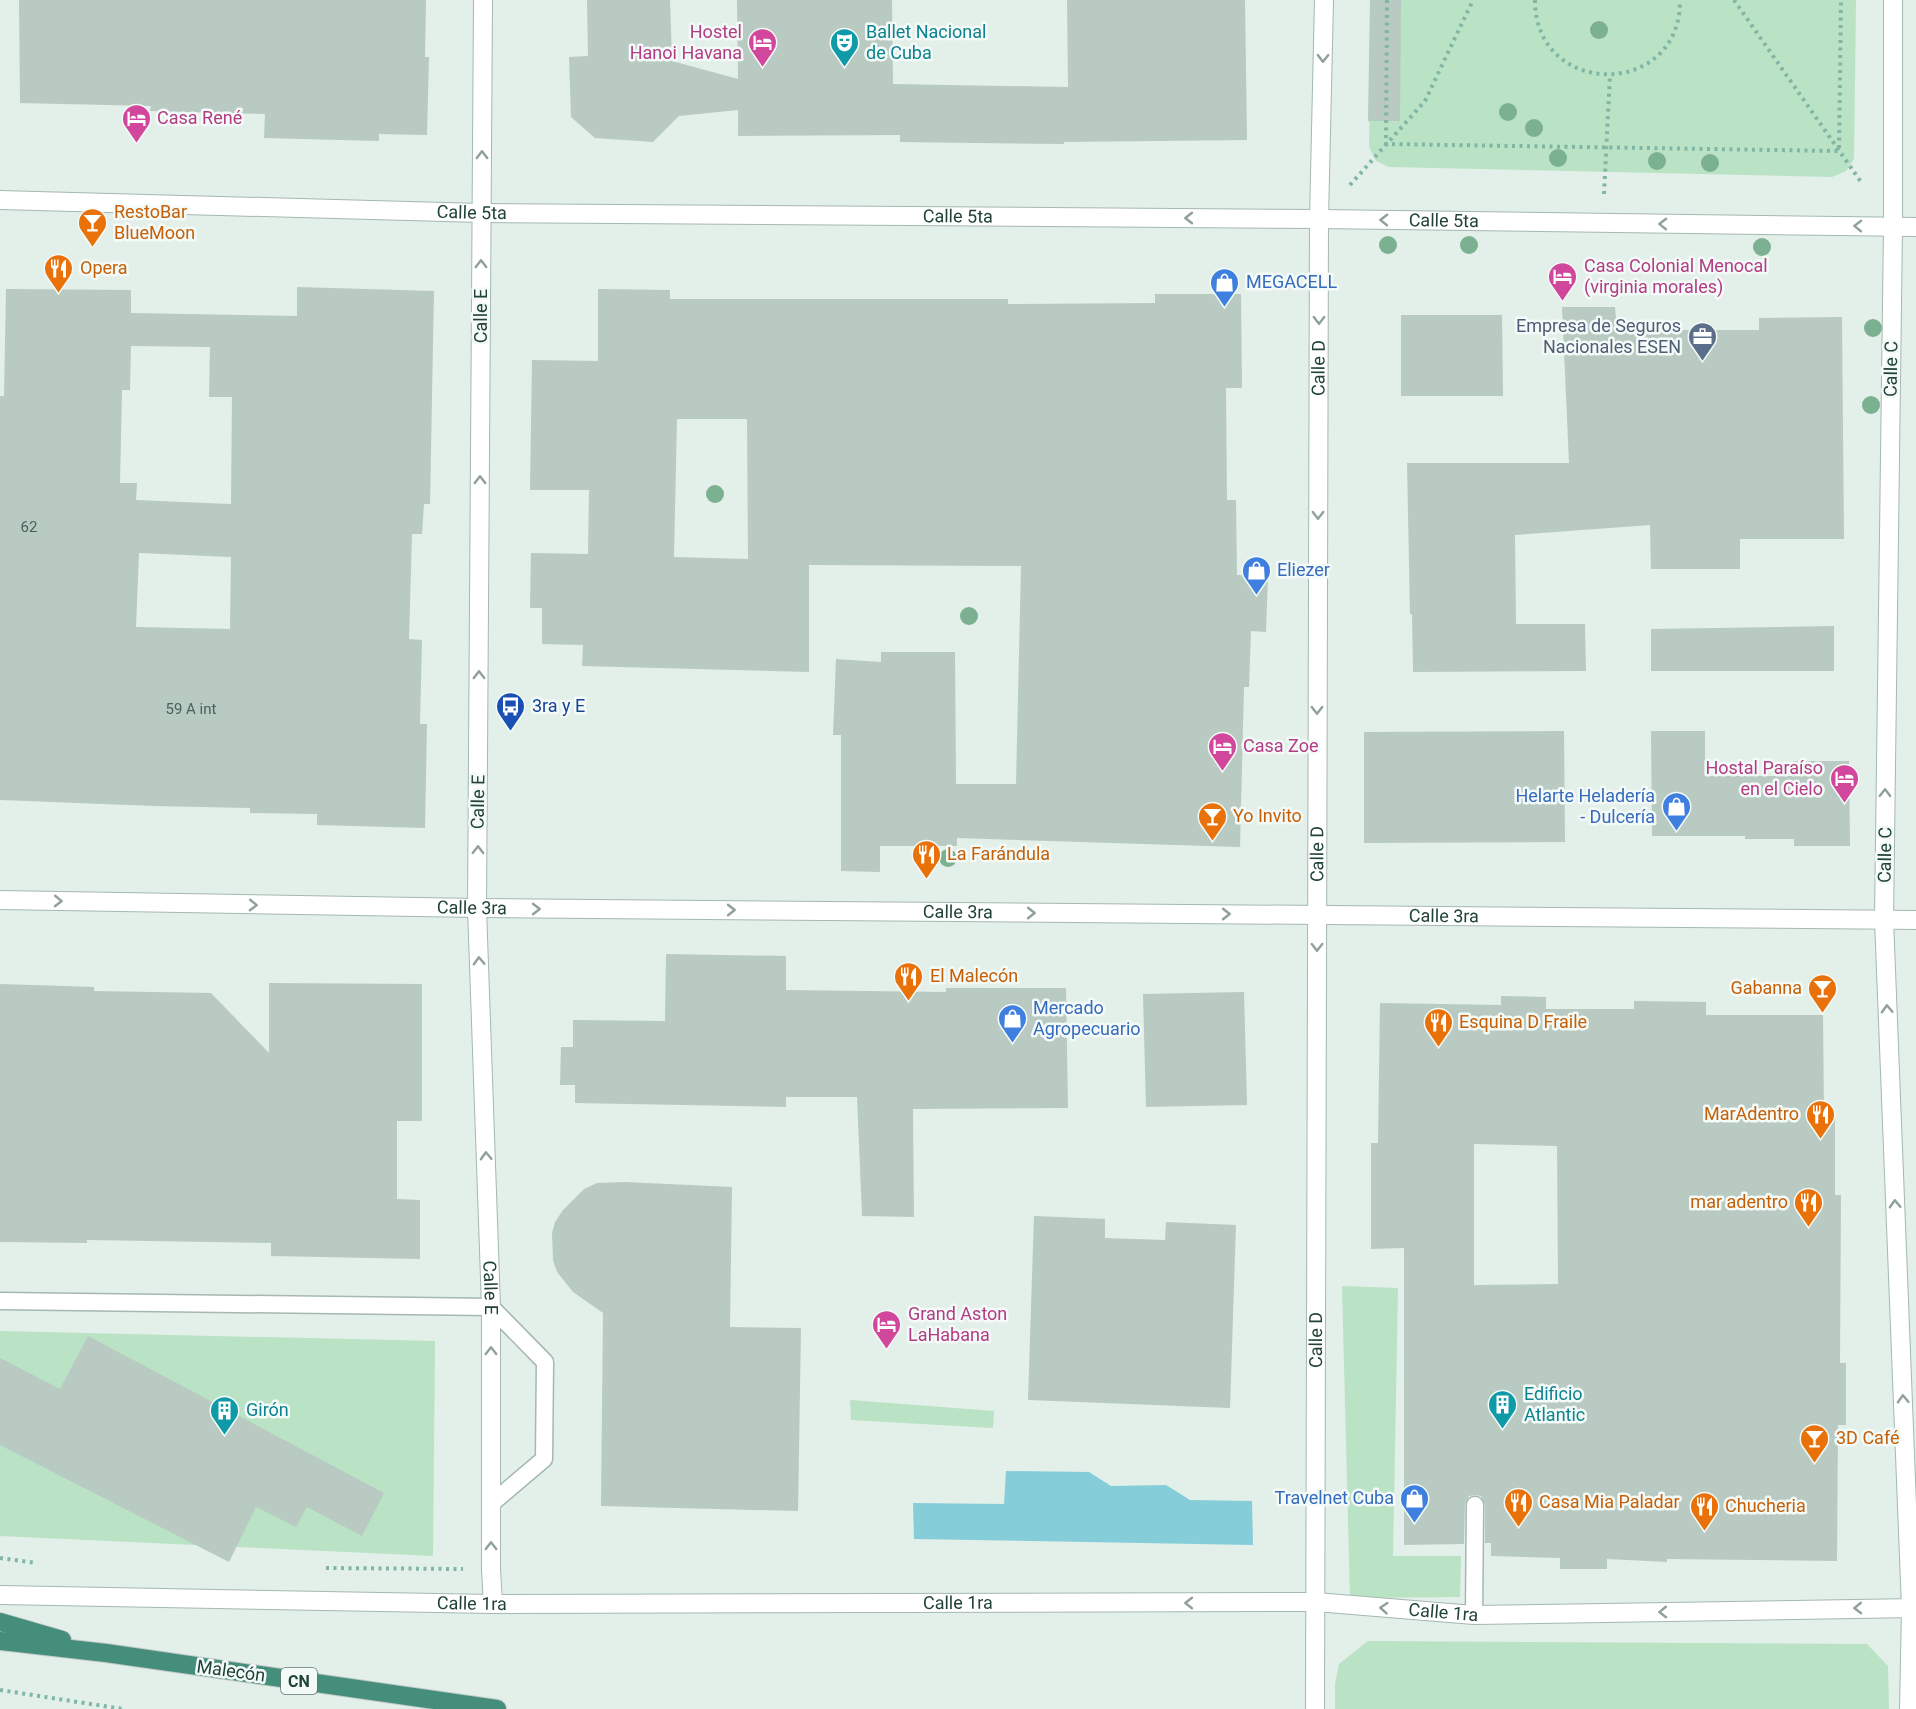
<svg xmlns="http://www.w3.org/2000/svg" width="1916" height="1709" viewBox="0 0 1916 1709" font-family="Roboto,sans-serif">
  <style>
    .green { fill: #bae2c4 }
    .water { fill: #85cdd9 }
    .building { fill: #b8cac2; fill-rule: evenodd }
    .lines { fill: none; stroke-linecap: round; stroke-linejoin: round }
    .service-casing { stroke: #a5b8b1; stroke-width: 19 }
    .minor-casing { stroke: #a5b8b1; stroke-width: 20 }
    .tertiary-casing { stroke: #a5b8b1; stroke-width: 20 }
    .trunk-casing { stroke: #c1cac8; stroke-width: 20 }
    .path { stroke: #80b6a5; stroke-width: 4; stroke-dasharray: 3 4.5; stroke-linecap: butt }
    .service { stroke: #fff; stroke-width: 16 }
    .minor { stroke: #fff; stroke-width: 18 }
    .tertiary { stroke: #fff; stroke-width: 18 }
    .trunk { stroke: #468e7c; stroke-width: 18 }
    .tree { fill: #7bb190 }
    .oneway { stroke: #90a09c }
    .labels { text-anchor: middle; stroke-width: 5; stroke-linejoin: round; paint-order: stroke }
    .number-label { font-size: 15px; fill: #46645b }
    .shield { fill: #f4faf7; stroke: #607972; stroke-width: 1.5 }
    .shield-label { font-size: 16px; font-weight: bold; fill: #204239 }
    .hotel-label { font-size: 18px; fill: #b23c85; stroke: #f4faf7; text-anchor: start }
    .culture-label { font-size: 18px; fill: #0d838f; stroke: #f4faf7; text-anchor: start }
    .food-label { font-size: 18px; fill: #c56008; stroke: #f4faf7; text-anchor: start }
    .street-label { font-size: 18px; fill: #204239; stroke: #f4faf7 }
    .shop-label { font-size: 18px; fill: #366cbe; stroke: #f4faf7; text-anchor: start }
    .service-label { font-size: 18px; fill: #4e5e75; stroke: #f4faf7; text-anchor: end }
    .transit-label { font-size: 18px; fill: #164399; stroke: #f4faf7; text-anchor: start }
  </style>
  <rect width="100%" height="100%" fill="#e3efe9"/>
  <g class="green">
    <polygon points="1371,0 1856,0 1854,159 1846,171 1832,177 1389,167 1376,161 1369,147"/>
    <polygon points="1342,1286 1398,1288 1393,1556 1461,1556 1460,1597 1350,1598"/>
    <polygon points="0,1331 435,1341 433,1556 0,1536"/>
    <polygon points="850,1400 994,1411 993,1428 851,1420"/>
    <polygon points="1368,1641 1867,1644 1888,1666 1889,1709 1335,1709 1335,1684 1339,1664"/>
  </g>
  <polygon class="water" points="1006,1471 1089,1472 1111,1486 1166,1485 1190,1500 1252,1501 1253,1545 914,1539 913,1503 1004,1504"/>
  <g class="building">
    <polygon points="19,0 426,0 425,57 429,57 427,135 379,134 379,141 264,138 265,114 150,111 151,106 20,103"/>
    <polygon points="587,0 670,0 672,61 738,79 737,0 892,0 893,84 1068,87 1067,0 1245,0 1247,140 1064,142 1064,144 900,142 900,135 738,136 738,110 679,116 653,142 595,138 571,117 569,57 588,56"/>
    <polygon points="1370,0 1401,0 1400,121 1368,121"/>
    <path d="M297,287L434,291L430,504H424L422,534H412L409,639L422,640L420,724H427L425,828L317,825V814L250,813V808L155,806L0,800V396H4L6,289L131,290V313L297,316ZM131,346L210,347L209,397H232L231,504L136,500L137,483H120L122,390H130ZM139,553L231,557L230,629L136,627Z"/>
    <path d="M598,289L670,290V299H1008V304L1155,303V294H1241L1242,388H1226L1227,500H1236L1237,575L1268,576L1266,632L1251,631L1249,687H1244L1240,847L957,838V846H880V872L841,871V735H833L836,659L881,662V652H955L956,784H1016L1021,566L809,565V672L582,666L583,645L542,644V608H530L531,553L588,554L589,490H530L532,360L598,361ZM677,419H747L748,559L674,557Z"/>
    <polygon points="1562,307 1615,307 1617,330 1759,330 1759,318 1842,317 1844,539 1740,539 1740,569 1651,569 1650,525 1515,535 1516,624 1585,624 1586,671 1413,672 1412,614 1410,614 1407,463 1569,463"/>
    <polygon points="1401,315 1502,315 1503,396 1401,396"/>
    <polygon points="1834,626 1834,671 1651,671 1651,629"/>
    <polygon points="1564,731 1565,842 1364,843 1364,732"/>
    <polygon points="1651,731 1705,731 1705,776 1793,776 1793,761 1849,761 1850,846 1794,846 1794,839 1745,839 1745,836 1652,836"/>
    <polygon points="666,954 786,956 786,990 946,992 946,988 1066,988 1068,1108 913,1109 914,1217 862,1216 857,1097 786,1097 786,1107 575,1103 575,1085 560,1085 561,1047 573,1047 573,1020 665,1021"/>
    <polygon points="269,983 422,984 422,1121 397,1121 397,1199 420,1200 420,1259 271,1256 271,1243 87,1240 87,1243 0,1242 0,984 94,987 94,991 211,993 269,1053"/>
    <polygon points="1244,992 1247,1105 1146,1107 1143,994"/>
    <path d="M1501,996L1546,997V1009H1634V1001L1706,1002V1015H1823L1824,1116H1835V1195H1841L1840,1363H1846V1425H1838L1837,1561L1667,1559V1562L1607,1559V1569H1560V1558L1491,1556V1543H1485V1505L1481,1496L1476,1495L1469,1496L1465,1504L1464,1544L1404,1545V1248L1371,1249V1143H1378L1380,1003L1501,1005ZM1474,1144L1557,1146L1558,1284L1474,1285Z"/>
    <polygon points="625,1182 732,1187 730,1327 801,1328 798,1511 601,1506 603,1313 573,1292 557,1272 553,1260 552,1233 555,1222 563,1210 584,1189 597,1183"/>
    <polygon points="1034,1216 1105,1219 1105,1238 1165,1240 1166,1222 1236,1225 1230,1408 1028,1400"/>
    <polygon points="88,1336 384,1493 362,1536 307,1507 296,1527 256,1507 229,1562 0,1445 0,1358 60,1389"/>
  </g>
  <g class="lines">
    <defs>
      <g id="service">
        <polyline points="0,1301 491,1307 545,1362 544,1459 491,1504"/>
        <polyline points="1474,1615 1475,1505"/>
      </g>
      <g id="minor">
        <path id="s1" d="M483,0L477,908L491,1307V1569L493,1604"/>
        <polyline points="1893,0 1893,227 1884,919 1911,1608 1909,1709"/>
        <path id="s2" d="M0,200L481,213L1319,219L1916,227"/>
        <path id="s3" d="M1315,1709L1319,219L1324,0"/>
      </g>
      <g id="tertiary">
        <path id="s4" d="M0,900L477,908L1916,920"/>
        <path id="s5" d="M0,1595L493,1604L1316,1602L1474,1615L1916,1608"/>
      </g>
      <g id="trunk">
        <polyline points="0,1622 62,1640"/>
        <polyline points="0,1641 106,1653 497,1709"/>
      </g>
    </defs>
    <use href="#service" class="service-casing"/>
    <use href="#minor" class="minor-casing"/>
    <use href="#tertiary" class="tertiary-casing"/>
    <use href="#trunk" class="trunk-casing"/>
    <g class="path">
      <polyline points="1387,0 1386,144 1839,151 1841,0"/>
      <path d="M1535,0C1535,99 1681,99 1680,0"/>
      <polyline points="1734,0 1861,182"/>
      <polyline points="1350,185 1425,101 1473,0"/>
      <polyline points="1604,194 1610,75"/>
      <polyline points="0,1558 37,1563"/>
      <polyline points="326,1568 463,1569"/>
      <polyline points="0,1690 123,1709"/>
    </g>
    <use href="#service" class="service"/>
    <use href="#minor" class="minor"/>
    <use href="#tertiary" class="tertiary"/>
    <use href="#trunk" class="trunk"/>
  </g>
  <g class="tree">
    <circle cx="1599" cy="30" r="9"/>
    <circle cx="1508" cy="112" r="9"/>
    <circle cx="1534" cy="128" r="9"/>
    <circle cx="1558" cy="158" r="9"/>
    <circle cx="1657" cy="161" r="9"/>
    <circle cx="1710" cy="163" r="9"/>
    <circle cx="1388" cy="245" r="9"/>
    <circle cx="1469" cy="245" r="9"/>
    <circle cx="1762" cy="247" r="9"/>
    <circle cx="1873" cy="328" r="9"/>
    <circle cx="1871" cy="405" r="9"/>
    <circle cx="715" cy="494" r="9"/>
    <circle cx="969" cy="616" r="9"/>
    <circle cx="948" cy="858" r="9"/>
  </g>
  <defs><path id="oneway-chevron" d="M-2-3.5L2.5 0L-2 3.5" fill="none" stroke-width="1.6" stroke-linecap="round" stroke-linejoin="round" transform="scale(1.5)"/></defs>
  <g class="oneway">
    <use href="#oneway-chevron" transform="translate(1323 58) rotate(91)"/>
    <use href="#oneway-chevron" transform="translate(482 155) rotate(-90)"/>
    <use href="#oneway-chevron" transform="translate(1189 218) rotate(-180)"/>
    <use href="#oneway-chevron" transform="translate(1384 220) rotate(-179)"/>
    <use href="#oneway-chevron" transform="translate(1663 224) rotate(-179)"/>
    <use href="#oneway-chevron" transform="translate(1858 226) rotate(-179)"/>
    <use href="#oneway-chevron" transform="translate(481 264) rotate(-90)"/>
    <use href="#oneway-chevron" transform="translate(1319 320) rotate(90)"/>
    <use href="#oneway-chevron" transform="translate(480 480) rotate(-90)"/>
    <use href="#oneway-chevron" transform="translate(1318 515) rotate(90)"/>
    <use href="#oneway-chevron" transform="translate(479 675) rotate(-90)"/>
    <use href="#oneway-chevron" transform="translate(1317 710) rotate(90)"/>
    <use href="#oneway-chevron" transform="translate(1885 793) rotate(-89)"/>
    <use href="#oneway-chevron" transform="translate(478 850) rotate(-89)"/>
    <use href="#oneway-chevron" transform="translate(58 901) rotate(1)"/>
    <use href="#oneway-chevron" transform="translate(253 905) rotate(1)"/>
    <use href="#oneway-chevron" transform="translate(536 909)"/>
    <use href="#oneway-chevron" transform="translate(731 910)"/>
    <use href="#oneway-chevron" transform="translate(1031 913)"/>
    <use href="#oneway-chevron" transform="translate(1226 914)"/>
    <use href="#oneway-chevron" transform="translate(1317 947) rotate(90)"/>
    <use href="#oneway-chevron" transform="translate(479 961) rotate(-92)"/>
    <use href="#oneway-chevron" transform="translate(1887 1009) rotate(-92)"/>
    <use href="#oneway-chevron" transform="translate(486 1156) rotate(-92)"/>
    <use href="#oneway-chevron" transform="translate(1895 1204) rotate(-92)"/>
    <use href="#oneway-chevron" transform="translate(491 1351) rotate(-90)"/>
    <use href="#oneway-chevron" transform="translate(1903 1399) rotate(-92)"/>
    <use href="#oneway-chevron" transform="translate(491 1546) rotate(-90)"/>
    <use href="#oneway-chevron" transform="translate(1189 1603) rotate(180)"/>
    <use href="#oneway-chevron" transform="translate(1384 1608) rotate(-176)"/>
    <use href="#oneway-chevron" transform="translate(1858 1608) rotate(179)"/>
    <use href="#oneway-chevron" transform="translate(1663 1612) rotate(179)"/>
  </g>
  <defs>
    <symbol id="hotel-pin" viewBox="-11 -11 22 30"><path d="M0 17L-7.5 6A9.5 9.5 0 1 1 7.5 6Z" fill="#d1479c" stroke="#f4faf7"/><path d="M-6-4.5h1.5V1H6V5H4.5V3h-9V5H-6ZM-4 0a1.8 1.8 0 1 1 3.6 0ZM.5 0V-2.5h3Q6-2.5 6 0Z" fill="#fff"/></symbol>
    <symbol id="theatre-pin" viewBox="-11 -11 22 30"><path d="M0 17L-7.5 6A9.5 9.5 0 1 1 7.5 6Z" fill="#0f9aa8" stroke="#f4faf7"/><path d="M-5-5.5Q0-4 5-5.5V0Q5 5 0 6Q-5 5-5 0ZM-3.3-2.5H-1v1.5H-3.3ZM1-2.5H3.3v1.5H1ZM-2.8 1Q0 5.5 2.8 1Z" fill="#fff"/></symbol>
    <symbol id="bar-pin" viewBox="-11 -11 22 30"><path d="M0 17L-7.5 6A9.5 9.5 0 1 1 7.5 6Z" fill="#e8710a" stroke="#f4faf7"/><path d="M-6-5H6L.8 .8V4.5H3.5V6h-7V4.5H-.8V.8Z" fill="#fff"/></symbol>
    <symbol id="restaurant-pin" viewBox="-11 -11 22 30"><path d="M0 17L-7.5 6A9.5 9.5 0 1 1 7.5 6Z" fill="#e8710a" stroke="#f4faf7"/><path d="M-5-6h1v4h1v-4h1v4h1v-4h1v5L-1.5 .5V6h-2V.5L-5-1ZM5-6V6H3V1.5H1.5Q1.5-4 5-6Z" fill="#fff"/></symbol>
    <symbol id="shop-pin" viewBox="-11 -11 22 30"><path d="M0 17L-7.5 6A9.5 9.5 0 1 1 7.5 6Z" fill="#3f7fe0" stroke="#f4faf7"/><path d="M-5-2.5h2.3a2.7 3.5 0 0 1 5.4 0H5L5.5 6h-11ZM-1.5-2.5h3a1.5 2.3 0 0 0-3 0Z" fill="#fff"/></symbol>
    <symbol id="office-pin" viewBox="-11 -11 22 30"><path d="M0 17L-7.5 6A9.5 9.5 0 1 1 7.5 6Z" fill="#5c6f8a" stroke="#f4faf7"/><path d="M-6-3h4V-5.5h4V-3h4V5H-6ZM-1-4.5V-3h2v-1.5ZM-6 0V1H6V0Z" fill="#fff"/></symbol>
    <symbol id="bus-pin" viewBox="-11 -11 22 30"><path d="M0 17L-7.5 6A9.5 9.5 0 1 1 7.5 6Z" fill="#1a4fb4" stroke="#f4faf7"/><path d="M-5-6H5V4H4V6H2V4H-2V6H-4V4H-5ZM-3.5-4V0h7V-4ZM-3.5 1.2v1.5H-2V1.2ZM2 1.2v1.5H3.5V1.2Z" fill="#fff"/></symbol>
    <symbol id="building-pin" viewBox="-11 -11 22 30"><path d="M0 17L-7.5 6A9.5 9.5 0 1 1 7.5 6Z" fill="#0f9aa8" stroke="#f4faf7"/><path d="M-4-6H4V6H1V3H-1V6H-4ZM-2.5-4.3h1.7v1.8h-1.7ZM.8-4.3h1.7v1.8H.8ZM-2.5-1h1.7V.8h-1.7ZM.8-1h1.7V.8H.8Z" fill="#fff"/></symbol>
  </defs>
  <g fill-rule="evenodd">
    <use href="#hotel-pin" x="746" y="26" width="33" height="45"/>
    <use href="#theatre-pin" x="828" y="26" width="33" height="45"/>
    <use href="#hotel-pin" x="120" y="102" width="33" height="45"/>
    <use href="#bar-pin" x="76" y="206" width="33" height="45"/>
    <use href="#restaurant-pin" x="42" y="252" width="33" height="45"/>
    <use href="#hotel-pin" x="1546" y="260" width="33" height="45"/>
    <use href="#shop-pin" x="1208" y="266" width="33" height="45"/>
    <use href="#office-pin" x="1686" y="320" width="33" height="45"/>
    <use href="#shop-pin" x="1240" y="554" width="33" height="45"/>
    <use href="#bus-pin" x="494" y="690" width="33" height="45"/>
    <use href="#hotel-pin" x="1206" y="730" width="33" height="45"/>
    <use href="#hotel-pin" x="1828" y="762" width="33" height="45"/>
    <use href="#shop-pin" x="1660" y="790" width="33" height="45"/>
    <use href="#bar-pin" x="1196" y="800" width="33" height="45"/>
    <use href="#restaurant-pin" x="910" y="838" width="33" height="45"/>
    <use href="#restaurant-pin" x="892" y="960" width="33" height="45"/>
    <use href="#bar-pin" x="1806" y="972" width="33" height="45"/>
    <use href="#shop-pin" x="996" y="1002" width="33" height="45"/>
    <use href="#restaurant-pin" x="1422" y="1006" width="33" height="45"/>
    <use href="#restaurant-pin" x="1804" y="1098" width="33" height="45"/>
    <use href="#restaurant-pin" x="1792" y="1186" width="33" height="45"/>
    <use href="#hotel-pin" x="870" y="1308" width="33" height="45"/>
    <use href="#building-pin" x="1486" y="1388" width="33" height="45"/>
    <use href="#building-pin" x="208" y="1394" width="33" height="45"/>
    <use href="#bar-pin" x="1798" y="1422" width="33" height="45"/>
    <use href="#shop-pin" x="1398" y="1482" width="33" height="45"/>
    <use href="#restaurant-pin" x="1502" y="1486" width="33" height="45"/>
    <use href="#restaurant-pin" x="1688" y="1490" width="33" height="45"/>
  </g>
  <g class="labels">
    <g class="number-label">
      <text x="29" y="532">62</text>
      <text x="191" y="714">59 A int</text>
    </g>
    <rect class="shield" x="281" y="1668" width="36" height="26" rx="4.5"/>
    <g class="shield-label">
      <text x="299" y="1687">CN</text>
    </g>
    <g class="hotel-label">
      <text x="742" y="38" text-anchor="end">Hostel<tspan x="742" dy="21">Hanoi Havana</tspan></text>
      <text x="157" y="124">Casa René</text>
      <text x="1584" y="272">Casa Colonial Menocal<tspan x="1584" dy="21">(virginia morales)</tspan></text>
      <text x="1243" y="752">Casa Zoe</text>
      <text x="1823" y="774" text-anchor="end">Hostal Paraíso<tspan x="1823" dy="21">en el Cielo</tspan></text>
      <text x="908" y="1320">Grand Aston<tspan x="908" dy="21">LaHabana</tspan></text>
    </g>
    <g class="culture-label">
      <text x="866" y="38">Ballet Nacional<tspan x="866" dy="21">de Cuba</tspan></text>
      <text x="1524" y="1400">Edificio<tspan x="1524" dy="21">Atlantic</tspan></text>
      <text x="246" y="1416">Girón</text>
    </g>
    <g class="food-label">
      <text x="114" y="218">RestoBar<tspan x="114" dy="21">BlueMoon</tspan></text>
      <text x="80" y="274">Opera</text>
      <text x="1233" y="822">Yo Invito</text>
      <text x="947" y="860">La Farándula</text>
      <text x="930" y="982">El Malecón</text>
      <text x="1802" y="994" text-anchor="end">Gabanna</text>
      <text x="1459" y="1028">Esquina D Fraile</text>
      <text x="1799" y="1120" text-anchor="end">MarAdentro</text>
      <text x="1788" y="1208" text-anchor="end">mar adentro</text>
      <text x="1836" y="1444">3D Café</text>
      <text x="1539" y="1508">Casa Mia Paladar</text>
      <text x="1725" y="1512">Chucheria</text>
    </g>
    <g class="street-label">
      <text dy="6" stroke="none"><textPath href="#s2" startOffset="472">Calle 5ta</textPath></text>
      <text dy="6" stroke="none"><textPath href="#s2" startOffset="958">Calle 5ta</textPath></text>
      <text dy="6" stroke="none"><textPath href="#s2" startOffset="1444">Calle 5ta</textPath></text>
      <text transform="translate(481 316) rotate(-90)" y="6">Calle E</text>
      <text dy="6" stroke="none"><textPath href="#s3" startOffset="1341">Calle D</textPath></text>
      <text transform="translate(1891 369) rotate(-89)" y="6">Calle C</text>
      <text transform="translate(478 802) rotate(-89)" y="6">Calle E</text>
      <text dy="6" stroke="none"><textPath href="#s3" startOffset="855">Calle D</textPath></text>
      <text transform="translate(1885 855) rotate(-89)" y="6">Calle C</text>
      <text dy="6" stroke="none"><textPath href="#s4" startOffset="472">Calle 3ra</textPath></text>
      <text dy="6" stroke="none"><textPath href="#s4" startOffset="958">Calle 3ra</textPath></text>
      <text dy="6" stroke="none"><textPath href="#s4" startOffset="1444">Calle 3ra</textPath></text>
      <text dy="6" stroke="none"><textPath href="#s1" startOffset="1288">Calle E</textPath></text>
      <text dy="6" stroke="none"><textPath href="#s3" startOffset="369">Calle D</textPath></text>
      <text dy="6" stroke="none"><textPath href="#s5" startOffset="472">Calle 1ra</textPath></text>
      <text dy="6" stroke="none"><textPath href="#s5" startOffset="958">Calle 1ra</textPath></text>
      <text dy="6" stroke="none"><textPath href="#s5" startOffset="1444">Calle 1ra</textPath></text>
      <text transform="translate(231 1671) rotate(8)" y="6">Malecón</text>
    </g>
    <g class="shop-label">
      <text x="1246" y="288">MEGACELL</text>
      <text x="1277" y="576">Eliezer</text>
      <text x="1655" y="802" text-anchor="end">Helarte Heladería<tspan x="1655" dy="21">- Dulcería</tspan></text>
      <text x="1033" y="1014">Mercado<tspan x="1033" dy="21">Agropecuario</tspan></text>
      <text x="1394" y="1504" text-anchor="end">Travelnet Cuba</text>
    </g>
    <g class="service-label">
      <text x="1681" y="332">Empresa de Seguros<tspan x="1681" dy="21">Nacionales ESEN</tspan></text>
    </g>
    <g class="transit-label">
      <text x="532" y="712">3ra y E</text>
    </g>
  </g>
</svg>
